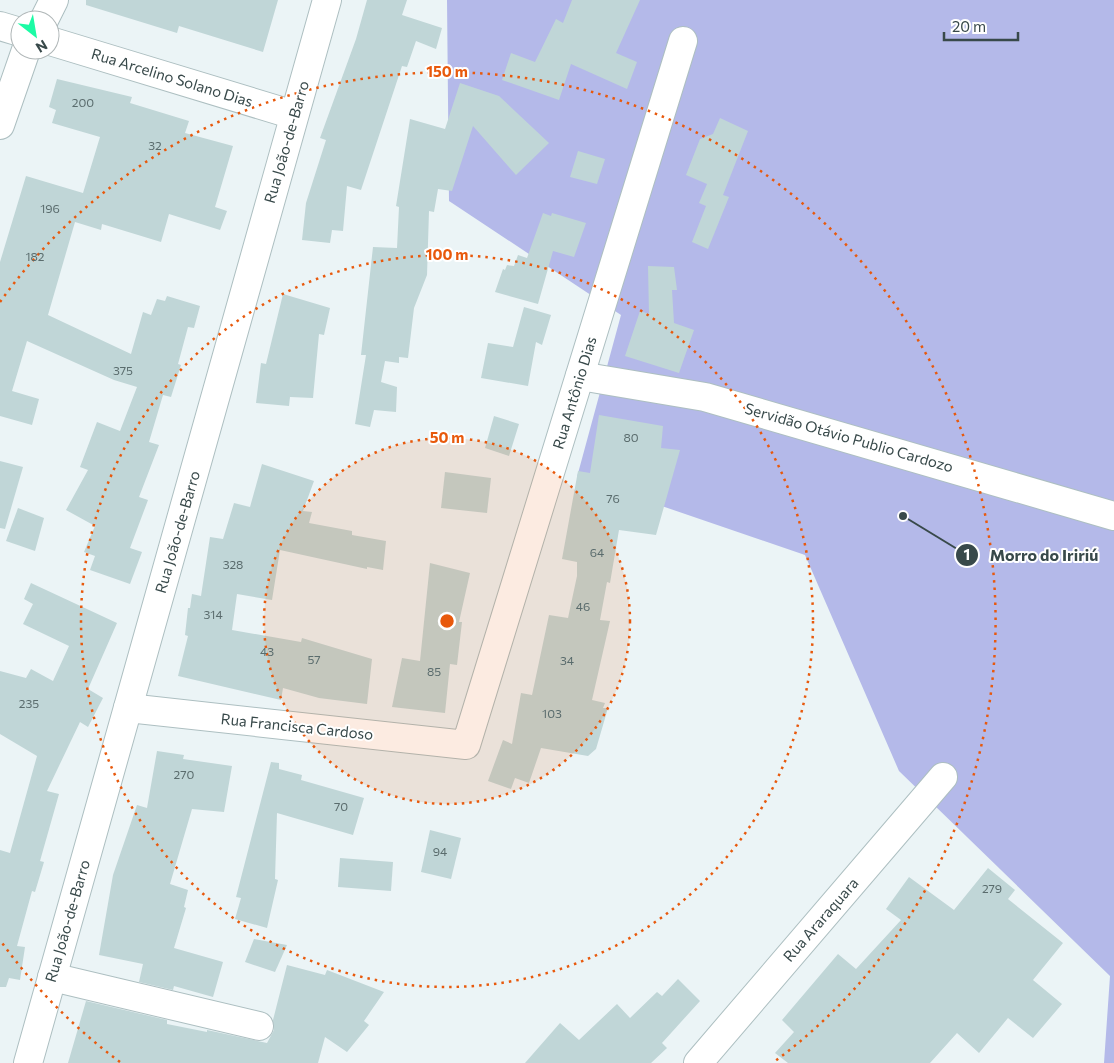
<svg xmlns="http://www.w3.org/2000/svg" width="1114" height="1063" viewBox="0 0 1114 1063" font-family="Commissioner,sans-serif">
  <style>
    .green { fill: #b4b9e9 }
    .building { fill: #c0d6d7 }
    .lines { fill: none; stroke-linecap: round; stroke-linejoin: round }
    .minor-casing { stroke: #adbfc1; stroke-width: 30 }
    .minor { stroke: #fff; stroke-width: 28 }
    .ring { fill: none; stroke: #e8590c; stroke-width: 2.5; stroke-dasharray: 2.5 5 }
    .labels { text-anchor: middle; stroke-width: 4; stroke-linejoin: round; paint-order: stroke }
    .number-label { font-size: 12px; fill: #5a6c6d }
    .street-label { font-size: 15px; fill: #38494a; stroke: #fff }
    .centre { fill: #e8590c; stroke: #fff; stroke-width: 2.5 }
    .ring-label { font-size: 15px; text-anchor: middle; font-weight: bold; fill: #e8590c; stroke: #fff; stroke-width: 4; stroke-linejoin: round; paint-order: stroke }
    .leader { fill: none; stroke: #38494a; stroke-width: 2 }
    .callout-dot { fill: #38494a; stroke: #fff; stroke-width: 2 }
    .mark-label { font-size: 15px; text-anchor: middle; font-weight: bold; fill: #fff }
    .callout-label { font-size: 16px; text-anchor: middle; font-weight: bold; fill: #38494a; stroke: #fff; stroke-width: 4; stroke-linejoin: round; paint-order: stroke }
  </style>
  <rect width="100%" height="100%" fill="#ebf4f6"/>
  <polygon class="green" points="447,0 1114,0 1114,1063 1104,1063 1110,976 899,771 805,555 577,477 621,315 449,201"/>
  <g class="building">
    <polygon points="86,0 278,0 263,52 179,26 177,33 86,5"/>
    <polygon points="367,0 407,0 402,15 442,28 436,49 416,41 407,67 402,66 361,190 347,186 343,231 332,230 330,243 302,240 306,203 326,140 320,138 356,39"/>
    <polygon points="572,0 640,0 616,53 637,62 627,89 571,64 559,100 502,80 511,53 535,62 556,19 563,23"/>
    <polygon points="57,79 132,97 130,103 189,121 185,133 233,146 215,207 227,211 220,230 169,214 161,242 102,224 101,230 75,222 48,315 131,354 143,312 151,315 157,299 165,301 167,296 200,306 194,328 188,327 178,364 181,365 171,397 163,395 149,442 159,445 139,497 148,500 130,548 142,552 130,584 90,570 95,556 84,552 95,526 66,510 88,470 80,467 97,422 120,431 137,387 114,380 27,341 12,391 39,399 32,425 0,416 0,262 26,176 83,193 100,137 52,123 56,110 49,107"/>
    <polygon points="460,83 499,96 549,143 516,175 473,126 452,191 438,189 434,212 429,211 427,275 414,308 408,358 399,357 399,363 385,361 381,382 397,387 396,412 374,410 370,427 355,424 366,355 361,355 373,247 397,248 399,207 396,206 410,119 445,129"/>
    <polygon points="720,118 748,131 723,195 729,197 708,249 692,242 706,206 699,203 707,184 686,175 700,139 713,134"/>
    <polygon points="578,151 605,159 597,184 570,177"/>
    <polygon points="543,213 551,216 552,213 586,223 574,257 553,251 538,304 495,292 503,269 505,270 507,265 514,266 518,255 527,258"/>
    <polygon points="648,266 674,267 677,290 672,290 674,323 694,330 679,373 625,356 640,311 649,314"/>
    <polygon points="283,294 330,308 324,335 319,334 313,398 290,397 289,406 256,403 261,363 266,364"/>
    <polygon points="524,307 551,315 542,345 536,342 528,386 481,378 488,343 513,347"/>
    <polygon points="599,415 663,426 661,448 680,450 656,535 619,530 610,583 607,582 600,620 610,621 592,700 605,703 603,708 608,708 596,749 588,756 541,748 529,783 515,778 511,789 488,781 503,740 512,744 521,693 532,695 549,615 568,618 577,576 577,562 562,559 578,471 590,473"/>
    <polygon points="494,416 519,424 509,456 485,448"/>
    <polygon points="0,461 23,467 5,529 0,528"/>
    <polygon points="262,464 314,481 303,511 312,512 309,523 352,531 352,535 386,541 383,570 367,567 367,569 280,550 272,600 237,594 232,630 301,642 302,638 372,659 367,704 319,698 283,688 281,700 178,676 188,636 185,635 188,608 190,608 192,594 201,596 210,537 223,539 234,503 250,507"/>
    <polygon points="445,472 491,478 487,513 441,508"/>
    <polygon points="18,508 44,518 35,551 6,541"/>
    <polygon points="430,563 470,573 459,622 462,622 457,665 450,664 445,713 392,707 402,658 420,661"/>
    <polygon points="31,583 117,623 88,689 103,698 88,727 80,722 47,791 59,794 40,861 44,862 35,892 32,891 17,946 25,947 20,980 9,978 6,987 0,987 0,850 10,853 37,756 0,734 0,671 26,678 31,669 53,681 69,646 23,624 33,604 24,599"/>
    <polygon points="157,751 184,755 183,759 232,766 224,812 192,809 170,884 188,890 184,907 186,908 174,948 223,962 213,997 174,986 173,990 139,982 143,964 99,955 113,875 137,805 147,808"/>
    <polygon points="271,762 279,763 279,769 302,775 301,780 364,798 353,835 277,813 275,879 278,880 267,928 235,919 241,898 236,897"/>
    <polygon points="430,830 461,838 451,879 421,872"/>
    <polygon points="340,858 393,862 391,891 338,887"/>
    <polygon points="988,868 1015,890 1008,899 1063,943 1033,980 1062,1004 1033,1038 1008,1018 979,1053 957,1033 930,1063 788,1063 775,1053 794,1032 782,1020 838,954 856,969 901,920 886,909 909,877 954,910"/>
    <polygon points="254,939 287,945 275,972 245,962"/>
    <polygon points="287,965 325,975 327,970 384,992 364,1021 369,1025 347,1052 325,1037 318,1063 68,1063 86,1001 167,1020 167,1024 207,1032 207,1030 267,1043 274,1030 273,1020"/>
    <polygon points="678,979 700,1001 662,1043 667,1048 651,1063 525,1063 560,1023 579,1040 617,1004 630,1018 657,992 662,996"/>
  </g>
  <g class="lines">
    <defs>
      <g id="minor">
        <polyline points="44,20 54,0"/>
        <polyline points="0,26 20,32"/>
        <polyline points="50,41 294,115"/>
        <polyline points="0,125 26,50"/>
        <polyline points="580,376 705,397 1114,516"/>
        <polyline points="128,708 466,745 683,41"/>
        <polyline points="52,977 259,1026"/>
        <polyline points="28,1063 327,0"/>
        <polyline points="698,1063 943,777"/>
      </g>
    </defs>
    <use href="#minor" class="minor-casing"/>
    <use href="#minor" class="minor"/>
  </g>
  <circle cx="447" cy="621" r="183" fill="#e8590c" fill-opacity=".12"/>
  <g class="ring">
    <circle cx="447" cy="621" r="183"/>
    <circle cx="447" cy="621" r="366"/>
    <path d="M120 1062A549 549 0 0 1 0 940M0 302A549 549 0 1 1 774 1062"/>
  </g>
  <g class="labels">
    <g class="number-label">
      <text x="83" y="107">200</text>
      <text x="155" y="150">32</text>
      <text x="50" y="213">196</text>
      <text x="35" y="261">182</text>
      <text x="123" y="375">375</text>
      <text x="631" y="442">80</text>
      <text x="613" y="503">76</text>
      <text x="597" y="557">64</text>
      <text x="233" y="569">328</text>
      <text x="583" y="611">46</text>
      <text x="213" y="619">314</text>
      <text x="267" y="656">43</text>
      <text x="314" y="664">57</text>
      <text x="567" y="665">34</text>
      <text x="434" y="676">85</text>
      <text x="29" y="708">235</text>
      <text x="552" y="718">103</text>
      <text x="184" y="779">270</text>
      <text x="341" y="811">70</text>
      <text x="440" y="856">94</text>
      <text x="992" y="893">279</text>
    </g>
    <g class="street-label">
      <text transform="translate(172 78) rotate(17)" y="5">Rua Arcelino Solano Dias</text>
      <text transform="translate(287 142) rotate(-74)" y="5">Rua João-de-Barro</text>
      <text transform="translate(575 393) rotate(-73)" y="5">Rua Antônio Dias</text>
      <text transform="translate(849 438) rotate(16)" y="5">Servidão Otávio Publio Cardozo</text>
      <text transform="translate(178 532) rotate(-74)" y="5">Rua João-de-Barro</text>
      <text transform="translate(297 727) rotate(6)" y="5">Rua Francisca Cardoso</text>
      <text transform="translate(821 920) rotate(-49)" y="5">Rua Araraquara</text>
      <text transform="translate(68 921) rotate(-74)" y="5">Rua João-de-Barro</text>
    </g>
  </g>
  <circle cx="447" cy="621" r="8" class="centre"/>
  <g class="ring-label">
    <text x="447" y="77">150 m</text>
    <text x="447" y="260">100 m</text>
    <text x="447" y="443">50 m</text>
  </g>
  <path class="leader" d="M903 516L967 555"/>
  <g class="callout-dot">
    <circle cx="903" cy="516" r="5"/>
    <circle cx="967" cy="555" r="12"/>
  </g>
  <g class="mark-label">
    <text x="967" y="560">1</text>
  </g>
  <g class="callout-label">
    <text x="1044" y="561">Morro do Iririú</text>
  </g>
  <g transform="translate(35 35) rotate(149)"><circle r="24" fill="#ffffff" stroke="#afb6b7"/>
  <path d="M0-4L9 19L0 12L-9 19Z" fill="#1cfba5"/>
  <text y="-8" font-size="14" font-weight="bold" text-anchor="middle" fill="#38494a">N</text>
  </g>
  <path d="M944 32v8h74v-8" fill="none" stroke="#38494a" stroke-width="2.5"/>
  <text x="952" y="32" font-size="15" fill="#38494a" stroke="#ffffff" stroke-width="4" paint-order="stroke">20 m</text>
</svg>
